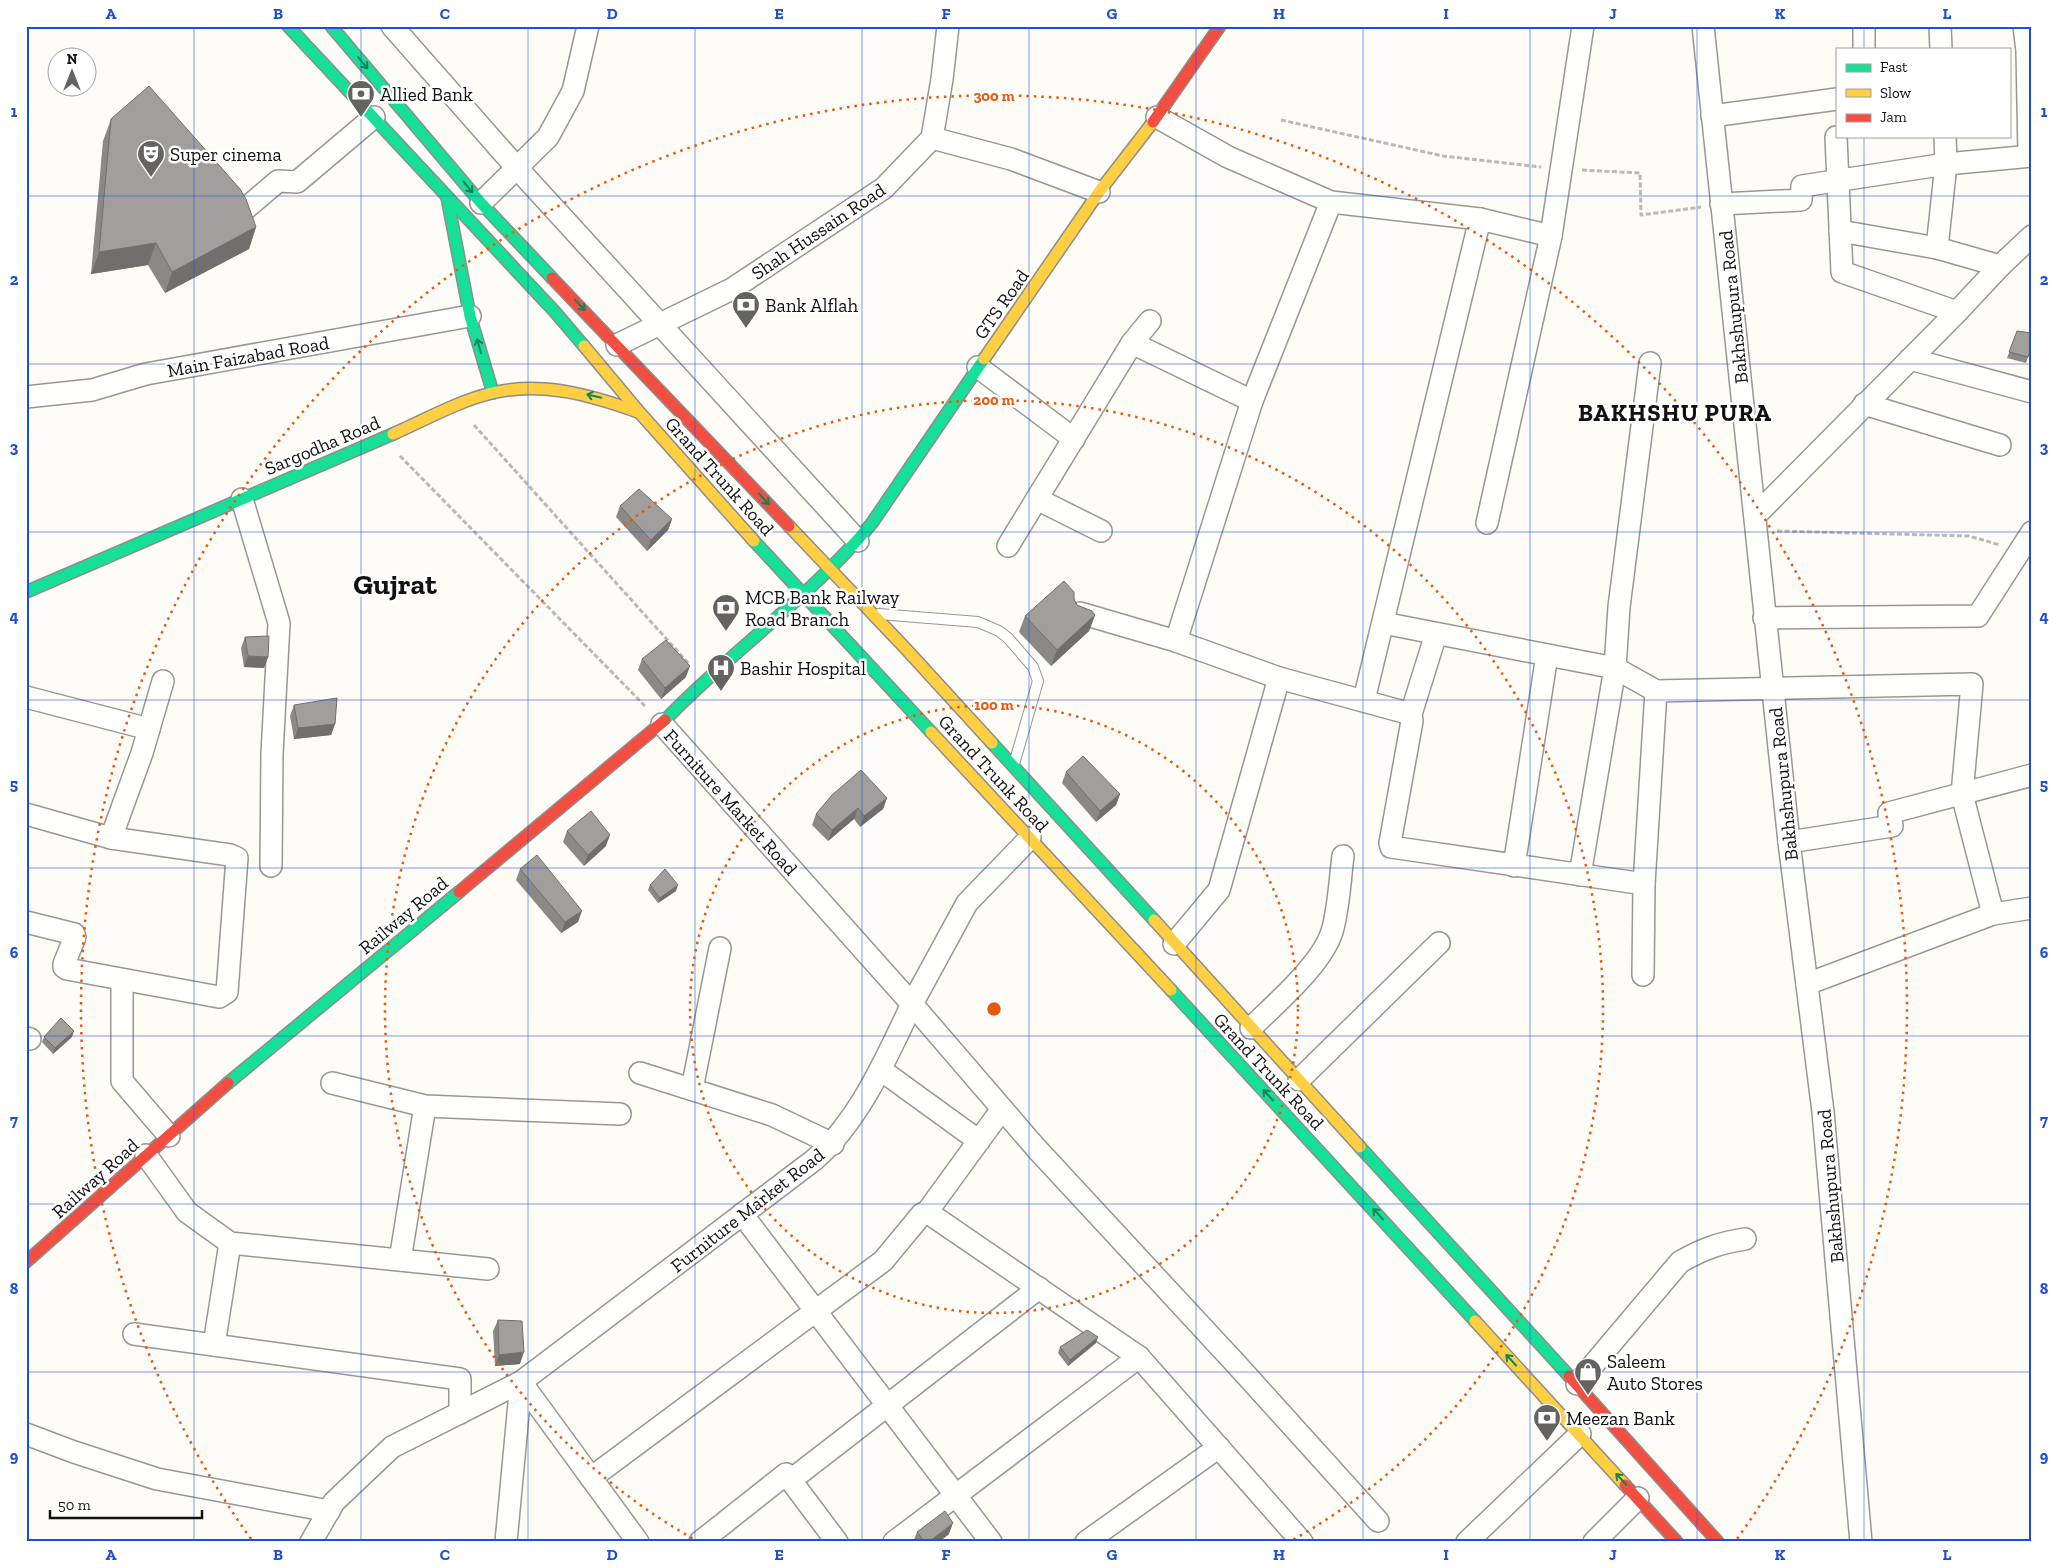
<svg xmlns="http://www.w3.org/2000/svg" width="2058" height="1568" viewBox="0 0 2058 1568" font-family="'Zilla Slab',serif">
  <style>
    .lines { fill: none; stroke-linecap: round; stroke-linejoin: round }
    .lane-casing { stroke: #979795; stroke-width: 12 }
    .street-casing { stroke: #979795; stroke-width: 24 }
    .fast-casing { stroke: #8e8d8b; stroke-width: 14 }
    .slow-casing { stroke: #8e8d8b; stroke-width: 14 }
    .jam-casing { stroke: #8e8d8b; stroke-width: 14 }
    .path { stroke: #b9b9b8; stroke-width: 3; stroke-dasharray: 5 2.5; stroke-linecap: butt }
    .lane { stroke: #fffffe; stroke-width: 10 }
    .street { stroke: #fffffe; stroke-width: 21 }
    .fast { stroke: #16e098; stroke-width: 11 }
    .slow { stroke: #ffcf43; stroke-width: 11 }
    .jam { stroke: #f24e42; stroke-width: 11 }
    .wall { fill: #8a8986 }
    .shaded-wall { fill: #716f6d }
    .building { fill: #a19f9c; stroke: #716f6d }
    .oneway { stroke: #14835b }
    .grid { fill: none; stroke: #1d4ed8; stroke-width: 1; stroke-opacity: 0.55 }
    .ring { fill: none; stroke: #e8590c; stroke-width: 2.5; stroke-dasharray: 2.5 5 }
    .labels { text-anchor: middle; stroke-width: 5; stroke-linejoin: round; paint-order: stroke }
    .poi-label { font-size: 19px; fill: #111; stroke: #fff; text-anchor: start }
    .street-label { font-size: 19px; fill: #111; stroke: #fff }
    .district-label { font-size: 24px; font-weight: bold; letter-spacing: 1px; fill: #111; stroke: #fff }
    .town-label { font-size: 29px; font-weight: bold; fill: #111; stroke: #fff }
    .centre { fill: #e8590c; stroke: #fff; stroke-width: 2.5 }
    .ring-label { font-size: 15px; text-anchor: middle; font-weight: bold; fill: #e8590c; stroke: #fff; stroke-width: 5; stroke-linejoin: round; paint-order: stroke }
    .neatline { fill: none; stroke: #1d4ed8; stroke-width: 2 }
    .grid-label { font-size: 16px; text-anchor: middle; font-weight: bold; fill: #1d4ed8 }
  </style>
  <rect width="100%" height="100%" fill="#fdfcf7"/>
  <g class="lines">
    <defs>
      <polyline id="lane" points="879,614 978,622 999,631 1008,638 1033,667 1038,681 1014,764"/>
      <g id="street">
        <polyline points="392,26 517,168 858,541"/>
        <polyline points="1703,26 1789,842 1823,1112 1861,1542"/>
        <polyline points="1864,26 1864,49"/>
        <polyline points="1940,26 1941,49"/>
        <polyline points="2024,26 2027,51 2029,156"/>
        <polyline points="1712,116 1837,99"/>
        <polyline points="1157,117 1228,157 1331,202 1480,219 1551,236 1583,26"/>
        <polyline points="1836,137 1842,272 1957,312"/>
        <polyline points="932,138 1011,159 1099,192"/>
        <polyline points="481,203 548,137 573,91 588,26"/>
        <polyline points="1721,204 1801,200 1802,186 1946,164 2032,156"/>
        <polyline points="244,210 278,181 297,182 374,117"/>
        <polyline points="1840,231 1937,248 1946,164 1945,136"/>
        <polyline points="1937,248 2000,266"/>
        <polyline points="1132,343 1150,321"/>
        <polyline points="617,345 732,289 884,188 932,138 942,79 948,26"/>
        <polyline points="1910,359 2032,392"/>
        <polyline points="1650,363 1619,607 1615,668 1656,691 1972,684 1962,794 1993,914"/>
        <polyline points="978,367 1074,439"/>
        <polyline points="26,397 92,390 146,374 470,316"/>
        <polyline points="1864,404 2000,445"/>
        <polyline points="242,499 279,623 272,754 271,866"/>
        <polyline points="1037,499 1101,531"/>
        <polyline points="1755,516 1957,312 2000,266 2032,236"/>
        <polyline points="1487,523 1551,236"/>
        <polyline points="1008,546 1132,343 1252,401 1331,202"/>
        <polyline points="1080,613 1176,641 1279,678 1411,714"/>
        <polyline points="1764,618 1978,616 2032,532"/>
        <polyline points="1383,623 1615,668 1580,875"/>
        <polyline points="1436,634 1411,714 1412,721 1390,843 1391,847 1644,884"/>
        <polyline points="1176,641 1252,401"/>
        <polyline points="26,697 149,729"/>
        <polyline points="1364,700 1480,219"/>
        <polyline points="26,814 111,838 230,855 237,858 227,992 219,997 67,969 64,967 64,964 75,937 74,934 26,922"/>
        <polyline points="111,838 142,753 163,681"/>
        <polyline points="1030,838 967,903 912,1004 1036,1148 1238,1366 1378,1521"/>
        <polyline points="1789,842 1892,826 1889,813 2032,775"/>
        <polyline points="1514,866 1547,655"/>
        <polyline points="1174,944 1219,890 1279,678"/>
        <polyline points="1643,975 1644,884 1656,691"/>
        <polyline points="122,980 122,1081 169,1136"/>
        <polyline points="1807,984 1993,914 2032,908"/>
        <path d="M1251,1028C1276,1003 1325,962 1333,928C1339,905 1340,879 1343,856"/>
        <polyline points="26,1038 30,1039"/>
        <polyline points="881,1070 979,1141"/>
        <polyline points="640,1073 772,1115 833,1144"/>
        <polyline points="1299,1080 1439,943"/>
        <polyline points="332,1083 425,1106 620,1114"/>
        <polyline points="692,1089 720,948"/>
        <polyline points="146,1155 187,1212 230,1243 488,1269"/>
        <polyline points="927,1212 1002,1109"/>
        <polyline points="742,1214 991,1542"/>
        <polyline points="400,1260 425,1106"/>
        <polyline points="134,1334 460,1379 460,1413"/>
        <polyline points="214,1345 230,1243"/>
        <polyline points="521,1382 638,1542"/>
        <path d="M1577,1384L1680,1262C1703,1249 1719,1243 1745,1239"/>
        <polyline points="26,1434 74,1452 157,1479 329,1511"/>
        <polyline points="591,1478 883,1261 922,1214 927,1212 1139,1357 1302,1542"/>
        <polyline points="791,1480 1039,1288"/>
        <path d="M311,1542L334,1502L392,1447L521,1382L814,1160C859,1121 887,1057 912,1004L662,724"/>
        <polyline points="506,1542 521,1382"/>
        <polyline points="700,1542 786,1474 837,1542"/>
        <polyline points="894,1542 1139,1357"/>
        <polyline points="1086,1542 1219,1447"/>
        <polyline points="1467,1542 1580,1434"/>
        <polyline points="1594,1542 1638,1498"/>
      </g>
      <g id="fast">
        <polyline points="288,26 555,312 584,346"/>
        <polyline points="331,26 481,203 552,278"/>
        <polyline points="447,197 470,316 493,393"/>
        <polyline points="754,541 931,732"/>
        <polyline points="26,592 393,434"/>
        <path d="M665,720C731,651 811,597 872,523L984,359"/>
        <polyline points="992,743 1154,920"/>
        <polyline points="1171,990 1475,1321"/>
        <polyline points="228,1083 459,892"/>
        <polyline points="1360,1147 1569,1376"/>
      </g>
      <g id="slow">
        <polyline points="584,346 640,413 754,541"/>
        <polyline points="984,359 1099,192 1153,122"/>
        <path d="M393,434C425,420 458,401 492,393C542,381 591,395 638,412"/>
        <polyline points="789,526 906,649 992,743"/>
        <polyline points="931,732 1171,990"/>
        <polyline points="1154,920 1360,1147"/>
        <polyline points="1475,1321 1625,1485"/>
      </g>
      <g id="jam">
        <polyline points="1153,122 1220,26"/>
        <polyline points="552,278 789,526"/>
        <polyline points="459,892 665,720"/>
        <polyline points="26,1262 228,1083"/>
        <polyline points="1569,1376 1718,1542"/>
        <polyline points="1625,1485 1677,1542"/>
      </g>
    </defs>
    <use href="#lane" class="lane-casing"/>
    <use href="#street" class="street-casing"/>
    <use href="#fast" class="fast-casing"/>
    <use href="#slow" class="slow-casing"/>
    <use href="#jam" class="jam-casing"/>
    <g class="path">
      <polyline points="1281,120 1443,156 1541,167"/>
      <polyline points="1582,170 1640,173 1641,215 1701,207"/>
      <polyline points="474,425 689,664"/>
      <polyline points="400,456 646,707"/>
      <polyline points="1777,531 1969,536 2000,545"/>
    </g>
    <use href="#lane" class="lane"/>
    <use href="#street" class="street"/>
    <use href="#fast" class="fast"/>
    <use href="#slow" class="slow"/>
    <use href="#jam" class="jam"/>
  </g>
  <g class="wall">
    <polygon points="111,119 256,227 249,249 165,293 148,265 91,274 103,141"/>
    <polygon points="2017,331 2032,345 2026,363 2007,358"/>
    <polygon points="620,506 672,519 668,530 647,551 616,517"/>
    <polygon points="1074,599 1077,605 1095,615 1089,631 1051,666 1019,632 1025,616"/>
    <polygon points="245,637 268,657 264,668 244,667 241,648"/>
    <polygon points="642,659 686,677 661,699 638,670"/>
    <polygon points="294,705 335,724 331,735 294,739 290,716"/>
    <polygon points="1066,772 1120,794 1116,805 1096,822 1062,783"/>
    <polygon points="887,798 883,809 860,827 854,819 828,841 812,825 816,814"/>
    <polygon points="567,831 606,846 584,866 563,842"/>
    <polygon points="520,869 578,922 561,933 516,880"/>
    <polygon points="650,885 676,891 658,903 648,890"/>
    <polygon points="44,1037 72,1037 53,1054 42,1042"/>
    <polygon points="498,1320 520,1364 495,1366 493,1331"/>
    <polygon points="1096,1343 1068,1366 1058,1353 1060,1347"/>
    <polygon points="917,1532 949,1534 939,1542 913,1542"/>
  </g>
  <g class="shaded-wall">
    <polygon points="256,227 249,249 165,293 172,272"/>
    <polygon points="156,243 148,265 91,274 99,252"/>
    <polygon points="672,519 668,530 647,551 651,540"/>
    <polygon points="1095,615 1089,631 1051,666 1057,650"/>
    <polygon points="248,656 268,657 264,668 244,667"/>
    <polygon points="690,666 686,677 661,699 665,688"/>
    <polygon points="335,724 331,735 294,739 298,728"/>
    <polygon points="1120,794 1116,805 1096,822 1100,811"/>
    <polygon points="887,798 883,809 860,827 864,816"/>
    <polygon points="858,808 854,819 828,841 832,830"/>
    <polygon points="610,835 606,846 584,866 588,855"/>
    <polygon points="678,885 676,891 658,903 660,898"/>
    <polygon points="582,911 578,922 561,933 565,922"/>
    <polygon points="74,1031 72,1037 53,1054 55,1048"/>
    <polygon points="1098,1337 1096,1343 1068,1366 1070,1360"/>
    <polygon points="524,1352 520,1364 495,1366 499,1355"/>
    <polygon points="953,1523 949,1534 939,1542 929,1542"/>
  </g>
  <g class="building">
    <polygon points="149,86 240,189 246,199 256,227 172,272 156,243 99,252 111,119"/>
    <polygon points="2017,331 2032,333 2032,345 2028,357 2009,352"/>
    <polygon points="639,489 672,519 651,540 620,506"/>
    <polygon points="1064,581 1074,592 1074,599 1077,605 1092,611 1095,615 1057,650 1025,616"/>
    <polygon points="269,636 268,657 248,656 245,637"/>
    <polygon points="666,640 690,666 665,688 642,659"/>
    <polygon points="337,698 335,724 298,728 294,705"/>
    <polygon points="1083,756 1120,794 1100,811 1066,772"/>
    <polygon points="861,770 887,798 864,816 858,808 832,830 816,814 832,795"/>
    <polygon points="591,811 610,835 588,855 567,831"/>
    <polygon points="537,855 582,911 565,922 520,869"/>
    <polygon points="665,869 678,885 660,898 650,885"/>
    <polygon points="61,1018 74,1031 55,1048 44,1037"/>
    <polygon points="498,1320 522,1321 524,1352 499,1355"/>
    <polygon points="1087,1330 1098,1337 1070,1360 1060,1347"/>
    <polygon points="945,1511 953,1523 929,1542 925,1542 917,1532"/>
  </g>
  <defs><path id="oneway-shaft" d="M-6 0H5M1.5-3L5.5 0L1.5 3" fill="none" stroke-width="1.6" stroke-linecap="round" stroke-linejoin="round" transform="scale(1.25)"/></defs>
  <g class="oneway">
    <use href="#oneway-shaft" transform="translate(363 63) rotate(50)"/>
    <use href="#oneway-shaft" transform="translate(468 187) rotate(50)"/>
    <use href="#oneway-shaft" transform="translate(580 305) rotate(46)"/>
    <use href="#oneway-shaft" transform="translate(479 346) rotate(-106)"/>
    <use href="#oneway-shaft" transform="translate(594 396) rotate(-167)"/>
    <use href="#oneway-shaft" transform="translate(764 499) rotate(47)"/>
    <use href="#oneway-shaft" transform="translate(1268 1095) rotate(-133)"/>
    <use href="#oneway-shaft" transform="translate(1378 1214) rotate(-133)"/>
    <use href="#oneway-shaft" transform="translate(1511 1360) rotate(-133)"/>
    <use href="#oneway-shaft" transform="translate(1621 1479) rotate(-133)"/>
  </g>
  <path class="grid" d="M194,26V1542M361,26V1542M528,26V1542M695,26V1542M862,26V1542M1029,26V1542M1196,26V1542M1363,26V1542M1530,26V1542M1697,26V1542M1864,26V49M1864,136V1542M26,196H2032M26,364H2032M26,532H2032M26,700H2032M26,868H2032M26,1036H2032M26,1204H2032M26,1372H2032"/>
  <g class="ring">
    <circle cx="994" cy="1009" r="304"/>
    <path d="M699 1542A609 609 0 1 1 1289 1542"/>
    <path d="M251 1539A913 913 0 1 1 1737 1539"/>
  </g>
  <defs>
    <symbol id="bank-pin" viewBox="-11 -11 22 30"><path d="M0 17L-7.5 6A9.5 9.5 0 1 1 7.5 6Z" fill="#646362" stroke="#fff"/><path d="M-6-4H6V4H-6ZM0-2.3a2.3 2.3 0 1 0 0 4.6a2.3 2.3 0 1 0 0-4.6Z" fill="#fff"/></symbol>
    <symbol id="theatre-pin" viewBox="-11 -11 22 30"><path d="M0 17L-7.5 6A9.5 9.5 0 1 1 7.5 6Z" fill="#646362" stroke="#fff"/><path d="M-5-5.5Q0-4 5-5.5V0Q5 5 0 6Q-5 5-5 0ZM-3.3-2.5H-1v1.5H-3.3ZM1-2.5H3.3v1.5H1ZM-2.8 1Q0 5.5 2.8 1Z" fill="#fff"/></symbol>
    <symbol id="hospital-pin" viewBox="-11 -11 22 30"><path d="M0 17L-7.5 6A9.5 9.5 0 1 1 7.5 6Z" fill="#646362" stroke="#fff"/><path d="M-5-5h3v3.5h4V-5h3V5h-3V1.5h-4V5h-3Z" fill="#fff"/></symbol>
    <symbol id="shop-pin" viewBox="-11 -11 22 30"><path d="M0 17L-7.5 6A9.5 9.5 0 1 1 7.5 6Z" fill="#646362" stroke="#fff"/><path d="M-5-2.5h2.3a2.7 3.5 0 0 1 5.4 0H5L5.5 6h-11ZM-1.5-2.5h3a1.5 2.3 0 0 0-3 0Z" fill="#fff"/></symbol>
  </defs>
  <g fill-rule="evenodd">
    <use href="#bank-pin" x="345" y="78" width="32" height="43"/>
    <use href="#theatre-pin" x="135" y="138" width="32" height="43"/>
    <use href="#bank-pin" x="730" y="289" width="32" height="43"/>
    <use href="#bank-pin" x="710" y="592" width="32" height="43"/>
    <use href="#hospital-pin" x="705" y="652" width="32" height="43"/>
    <use href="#shop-pin" x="1572" y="1356" width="32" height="43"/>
    <use href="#bank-pin" x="1531" y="1402" width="32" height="43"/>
  </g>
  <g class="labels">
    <g class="poi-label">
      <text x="380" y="101">Allied Bank</text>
      <text x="170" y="161">Super cinema</text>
      <text x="765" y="312">Bank Alflah</text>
      <text x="745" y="604">MCB Bank Railway<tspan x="745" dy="22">Road Branch</tspan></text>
      <text x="740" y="675">Bashir Hospital</text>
      <text x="1607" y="1368">Saleem<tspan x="1607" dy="22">Auto Stores</tspan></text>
      <text x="1566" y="1425">Meezan Bank</text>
    </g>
    <g class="street-label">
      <text transform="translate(818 231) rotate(-34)" y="7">Shah Hussain Road</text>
      <text transform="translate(1001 304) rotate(-55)" y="7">GTS Road</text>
      <text transform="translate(1733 307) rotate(-96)" y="7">Bakhshupura Road</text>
      <text transform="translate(248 356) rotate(-10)" y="7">Main Faizabad Road</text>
      <text transform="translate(322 445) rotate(-23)" y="7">Sargodha Road</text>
      <text transform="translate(720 476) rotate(48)" y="7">Grand Trunk Road</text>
      <text transform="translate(994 773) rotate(47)" y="7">Grand Trunk Road</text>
      <text transform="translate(1783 784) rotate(-96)" y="7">Bakhshupura Road</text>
      <text transform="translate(731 802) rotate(48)" y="7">Furniture Market Road</text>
      <text transform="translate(403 915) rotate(-40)" y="7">Railway Road</text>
      <text transform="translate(1269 1071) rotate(47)" y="7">Grand Trunk Road</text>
      <text transform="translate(95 1178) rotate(-42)" y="7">Railway Road</text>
      <text transform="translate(1830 1186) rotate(-95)" y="7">Bakhshupura Road</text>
      <text transform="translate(747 1210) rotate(-38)" y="7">Furniture Market Road</text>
    </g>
    <g class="district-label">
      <text x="1675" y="421">BAKHSHU PURA</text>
    </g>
    <g class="town-label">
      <text x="395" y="594">Gujrat</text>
    </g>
  </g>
  <circle cx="994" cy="1009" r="8" class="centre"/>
  <g class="ring-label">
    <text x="994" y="101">300 m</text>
    <text x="994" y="405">200 m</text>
    <text x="994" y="710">100 m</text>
  </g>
  <rect width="2058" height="1568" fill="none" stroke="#ffffff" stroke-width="55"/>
  <rect x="1836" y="48" width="175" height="90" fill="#ffffff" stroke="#a0a0a0"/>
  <rect x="1846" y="64" width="25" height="8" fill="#16e098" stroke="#a0a0a0"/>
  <text x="1880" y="72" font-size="15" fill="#111111">Fast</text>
  <rect x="1846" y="89" width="25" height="8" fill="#ffcf43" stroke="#a0a0a0"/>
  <text x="1880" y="98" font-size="15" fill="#111111">Slow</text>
  <rect x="1846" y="114" width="25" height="8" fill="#f24e42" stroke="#a0a0a0"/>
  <text x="1880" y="122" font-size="15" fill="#111111">Jam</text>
  <g transform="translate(72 72)"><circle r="24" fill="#ffffff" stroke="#a0a0a0"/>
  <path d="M0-4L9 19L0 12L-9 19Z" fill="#646362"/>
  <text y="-8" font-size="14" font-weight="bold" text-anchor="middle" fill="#111111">N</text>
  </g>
  <path d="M50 1510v8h152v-8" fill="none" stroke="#111111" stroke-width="2.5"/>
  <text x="58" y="1510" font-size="15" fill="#111111" stroke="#ffffff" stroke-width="4" paint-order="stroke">50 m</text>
  <rect x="28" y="28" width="2002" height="1512" class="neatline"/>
  <g class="grid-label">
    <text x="111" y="19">A</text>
    <text x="278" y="19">B</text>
    <text x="445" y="19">C</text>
    <text x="612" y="19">D</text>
    <text x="779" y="19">E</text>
    <text x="946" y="19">F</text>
    <text x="1112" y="19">G</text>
    <text x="1279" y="19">H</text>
    <text x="1446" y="19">I</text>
    <text x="1613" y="19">J</text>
    <text x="1780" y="19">K</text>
    <text x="1947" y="19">L</text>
    <text x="14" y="117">1</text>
    <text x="2044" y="117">1</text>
    <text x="14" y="285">2</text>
    <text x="2044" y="285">2</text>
    <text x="14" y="453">3</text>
    <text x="2044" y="453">3</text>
    <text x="14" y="622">4</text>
    <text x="2044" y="622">4</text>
    <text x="14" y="790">5</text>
    <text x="2044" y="790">5</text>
    <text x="14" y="958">6</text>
    <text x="2044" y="958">6</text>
    <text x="14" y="1126">7</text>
    <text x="2044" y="1126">7</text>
    <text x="14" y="1294">8</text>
    <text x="2044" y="1294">8</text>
    <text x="14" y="1462">9</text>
    <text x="2044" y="1462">9</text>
    <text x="111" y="1560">A</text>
    <text x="278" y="1560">B</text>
    <text x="445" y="1560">C</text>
    <text x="612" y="1560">D</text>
    <text x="779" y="1560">E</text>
    <text x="946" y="1560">F</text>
    <text x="1112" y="1560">G</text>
    <text x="1279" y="1560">H</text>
    <text x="1446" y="1560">I</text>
    <text x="1613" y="1560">J</text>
    <text x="1780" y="1560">K</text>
    <text x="1947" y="1560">L</text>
  </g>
</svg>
